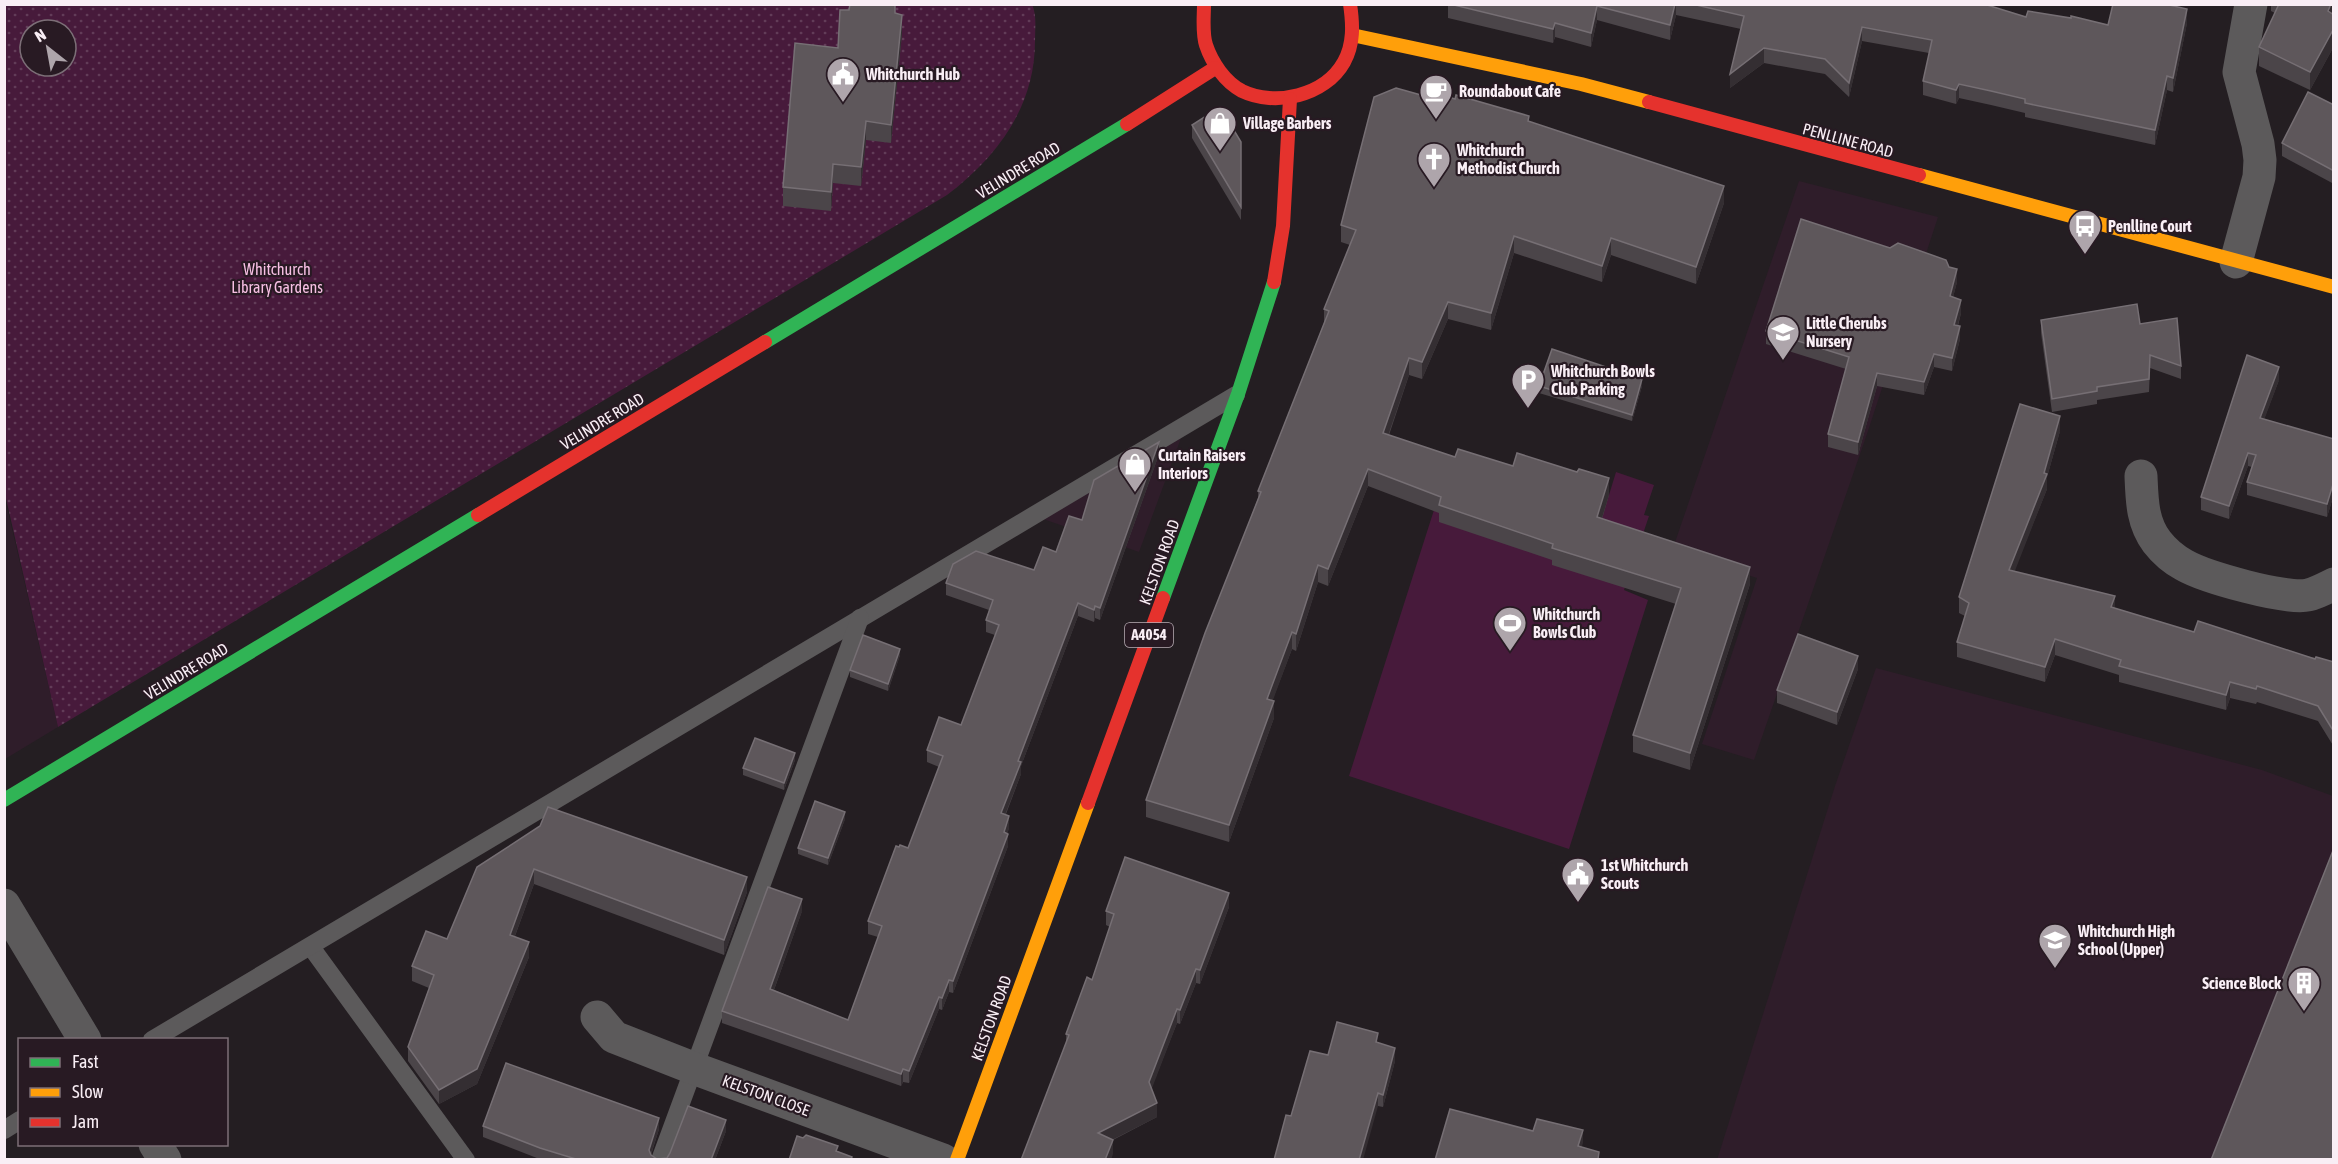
<svg xmlns="http://www.w3.org/2000/svg" width="2338" height="1164" viewBox="0 0 2338 1164" font-family="'Asap Condensed',sans-serif">
  <style>
    .built { fill: #2f1d2a }
    .grass { fill: #471a3b }
    .park { fill: url(#park-dots); fill-rule: evenodd }
    .lines { fill: none; stroke-linecap: round; stroke-linejoin: round }
    .lane { stroke: #5c5a5b; stroke-width: 18 }
    .street { stroke: #5c5a5b; stroke-width: 33 }
    .fast { stroke: #30b455; stroke-width: 14 }
    .slow { stroke: #ff9f0a; stroke-width: 14 }
    .jam { stroke: #e5322d; stroke-width: 14 }
    .wall { fill: #4b4549 }
    .shaded-wall { fill: #342e32 }
    .building { fill: #5e575b; stroke: #766f74; stroke-width: 1.5 }
    .labels { text-anchor: middle; stroke-width: 4.5; stroke-linejoin: round; paint-order: stroke }
    .shield { fill: #281a23; stroke: #baaeb6; stroke-width: 1.5 }
    .shield-label { font-size: 15px; font-weight: bold; fill: #f9eef5 }
    .poi-label { font-size: 16px; font-weight: bold; fill: #f9eef5; stroke: #281a23; text-anchor: start }
    .street-label { font-size: 16px; fill: #f9eef5; stroke: #281a23 }
    .park-label { font-size: 16px; fill: #f7c0e4; stroke: #281a23 }
  </style>
  <defs>
    <pattern id="park-dots" width="8" height="8" patternUnits="userSpaceOnUse" patternTransform="scale(1.5)"><rect width="8" height="8" fill="#471a3b"/><path d="M2 2h.1M6 6h.1" fill="none" stroke="#623c58" stroke-width="1.8" stroke-linecap="round"/></pattern>
  </defs>
  <rect width="100%" height="100%" fill="#241e22"/>
  <g class="built">
    <polygon points="1799,181 1938,217 1868,431 1754,760 1702,744 1757,578 1672,551"/>
    <polygon points="1181,438 1139,552 1043,519"/>
    <polygon points="4,494 58,727 5,759 4,759"/>
    <polygon points="1876,668 2262,770 2333,796 2333,1159 1717,1160 1835,786"/>
  </g>
  <polygon class="grass" points="1449,463 1609,495 1616,472 1654,485 1644,515 1649,516 1624,590 1648,600 1569,849 1349,776"/>
  <path class="park" d="M1032,4C1037,16 1035,28 1035,41C1035,107 997,157 947,195L58,727L5,494L4,5ZM30,30H66V66H30Z"/>
  <g class="lines">
    <g class="lane">
      <polyline points="311,947 466,1160"/>
      <polyline points="152,1040 1236,395"/>
      <polyline points="4,1130 20,1120"/>
      <polyline points="660,1160 860,618"/>
    </g>
    <g class="street">
      <polyline points="2236,262 2259,177 2260,160 2258,144 2239,72 2251,4"/>
      <path d="M2141,476C2142,500 2142,522 2157,542C2164,551 2173,559 2184,565C2205,577 2286,600 2308,595C2317,593 2326,588 2334,584"/>
      <polyline points="4,905 85,1040"/>
      <polyline points="597,1017 614,1037 693,1068 943,1160"/>
      <polyline points="155,1144 165,1160"/>
    </g>
    <g class="fast">
      <polyline points="765,342 1127,124"/>
      <polyline points="1163,598 1238,394 1274,282"/>
      <polyline points="4,800 478,515"/>
    </g>
    <g class="slow">
      <polyline points="1352,35 1581,84 1649,102"/>
      <polyline points="1919,175 2334,287"/>
      <polyline points="957,1160 1088,803"/>
    </g>
    <g class="jam">
      <path d="M1204,4C1204,17 1202,33 1206,45C1212,63 1225,82 1242,91C1275,107 1325,96 1344,62C1354,44 1353,24 1350,4"/>
      <polyline points="1649,102 1919,175"/>
      <polyline points="1127,124 1215,68"/>
      <polyline points="1274,282 1283,226 1290,99"/>
      <polyline points="478,515 765,342"/>
      <polyline points="1088,803 1163,598"/>
    </g>
  </g>
  <g class="wall">
    <polygon points="1448,4 1984,4 2026,17 2108,25 2187,23 2173,92 2167,90 2155,145 2025,117 2025,113 1991,105 1959,98 1956,104 1923,95 1923,81 1929,53 1862,41 1849,97 1825,74 1764,63 1730,88 1741,29 1676,15 1670,40 1597,20 1591,47 1555,37 1553,43 1448,18"/>
    <polygon points="2271,4 2334,4 2334,46 2310,90 2259,66 2259,47 2275,13 2271,11"/>
    <polygon points="896,14 902,34 891,143 866,140 861,186 833,183 831,211 783,206 783,187 838,48"/>
    <polygon points="1421,95 1529,121 1724,203 1696,284 1611,255 1602,282 1514,253 1491,330 1448,319 1422,379 1409,375 1389,435 1455,457 1513,466 1609,495 1602,519 1750,584 1690,770 1633,752 1633,735 1676,604 1552,565 1552,560 1439,522 1439,513 1368,486 1328,586 1318,582 1296,651 1292,649 1272,701 1274,718 1229,842 1146,817 1146,800 1258,498 1258,491 1324,323 1324,309 1350,245 1341,242 1341,225"/>
    <polygon points="2334,105 2334,184 2282,156 2282,143"/>
    <polygon points="1192,125 1241,142 1241,220 1192,138"/>
    <polygon points="1949,267 1957,282 1953,297 1961,313 1958,326 1960,339 1952,371 1934,367 1924,395 1877,386 1858,455 1828,447 1828,434 1846,369 1766,344 1766,331"/>
    <polygon points="2041,320 2140,324 2181,366 2181,379 2150,368 2149,392 2097,400 2097,404 2052,412 2041,333"/>
    <polygon points="2279,380 2264,419 2334,439 2334,494 2327,517 2247,495 2247,482 2252,467 2248,466 2229,519 2201,510 2201,497"/>
    <polygon points="1539,386 1642,386 1632,421 1539,393"/>
    <polygon points="2060,431 2047,477 2047,489 2014,571 2115,608 2194,632 2334,662 2334,747 2318,721 2257,702 2256,704 2230,698 2226,710 2119,682 2119,675 2055,655 2045,682 1957,657 1957,642 1965,616 1959,613 1959,597"/>
    <polygon points="1159,454 1100,620 1095,618 1094,622 1078,616 1021,766 1021,774 1006,814 1009,828 1007,834 1008,846 953,993 949,992 942,1010 939,1009 909,1083 903,1082 901,1086 722,1023 722,1011 802,911 774,990 848,1020 878,937 868,934 868,921 899,847 908,848 939,767 927,762 927,750 961,725 995,635 986,632 986,620 989,610 946,595 946,583 1034,570 1056,552 1082,520"/>
    <polygon points="900,655 888,691 850,677 850,670"/>
    <polygon points="1858,669 1837,725 1777,703 1777,690"/>
    <polygon points="795,760 784,790 743,775 743,768"/>
    <polygon points="845,819 828,865 798,854 798,848"/>
    <polygon points="540,826 747,892 724,955 534,884 515,936 529,957 477,1084 439,1104 408,1061 408,1047 429,988 412,981 412,966 447,939"/>
    <polygon points="1229,907 1200,984 1196,983 1180,1024 1177,1023 1151,1089 1157,1117 1113,1140 1113,1154 1066,1041 1066,1034 1092,980 1110,927 1106,925 1106,911"/>
    <polygon points="1378,1043 1395,1061 1383,1107 1378,1106 1328,1055"/>
    <polygon points="483,1126 659,1129 651,1155 657,1159 667,1158 726,1131 715,1160 542,1160 483,1137"/>
  </g>
  <g class="shaded-wall">
    <polygon points="1675,4 1676,4 1676,15 1670,40 1670,25"/>
    <polygon points="2331,4 2334,4 2334,19 2328,11"/>
    <polygon points="1597,6 1597,20 1591,47 1591,33"/>
    <polygon points="2187,9 2187,23 2173,92 2173,78"/>
    <polygon points="902,15 902,34 891,143 891,125"/>
    <polygon points="1555,23 1555,37 1553,43 1553,29"/>
    <polygon points="1862,27 1862,41 1849,97 1849,83"/>
    <polygon points="2334,28 2334,46 2310,90 2310,72"/>
    <polygon points="1764,48 1764,63 1730,88 1730,74"/>
    <polygon points="2167,76 2167,90 2155,145 2155,130"/>
    <polygon points="1959,84 1959,98 1956,104 1956,90"/>
    <polygon points="866,121 866,140 861,186 861,167"/>
    <polygon points="833,164 833,183 831,211 831,192"/>
    <polygon points="1724,186 1724,203 1696,284 1696,267"/>
    <polygon points="1514,236 1514,253 1491,330 1491,313"/>
    <polygon points="1611,238 1611,255 1602,282 1602,266"/>
    <polygon points="1957,269 1957,282 1950,309 1950,296"/>
    <polygon points="1961,300 1961,313 1954,338 1954,325"/>
    <polygon points="1448,302 1448,319 1422,379 1422,362"/>
    <polygon points="1960,326 1960,339 1952,371 1952,358"/>
    <polygon points="1934,354 1934,367 1924,395 1924,382"/>
    <polygon points="1409,358 1409,375 1383,450 1383,433"/>
    <polygon points="2279,367 2279,380 2260,431 2260,418"/>
    <polygon points="1877,373 1877,386 1858,455 1858,442"/>
    <polygon points="1642,379 1642,386 1632,421 1632,415"/>
    <polygon points="2060,416 2060,431 2047,477 2047,489 2009,586 2009,570 2044,473"/>
    <polygon points="1159,442 1159,454 1100,620 1100,608"/>
    <polygon points="2248,453 2248,466 2229,519 2229,506"/>
    <polygon points="1368,469 1368,486 1328,586 1328,569"/>
    <polygon points="1609,478 1609,495 1597,534 1597,517"/>
    <polygon points="2334,481 2334,494 2327,517 2327,504"/>
    <polygon points="1318,565 1318,582 1296,651 1296,634"/>
    <polygon points="1750,567 1750,584 1690,770 1690,753"/>
    <polygon points="2115,596 2115,612 2111,607"/>
    <polygon points="1078,603 1078,616 1021,766 1021,774 1001,825 1001,813 1018,761"/>
    <polygon points="1095,606 1095,618 1094,622 1094,610"/>
    <polygon points="1292,632 1292,649 1267,716 1267,699"/>
    <polygon points="2055,639 2055,655 2045,682 2045,667"/>
    <polygon points="900,649 900,655 888,691 888,684"/>
    <polygon points="1858,656 1858,669 1837,725 1837,712"/>
    <polygon points="2230,682 2230,698 2226,710 2226,695"/>
    <polygon points="1274,701 1274,718 1229,842 1229,825"/>
    <polygon points="795,753 795,760 784,790 784,783"/>
    <polygon points="845,812 845,819 828,865 828,858"/>
    <polygon points="1009,816 1009,828 1004,844 1004,832"/>
    <polygon points="1008,834 1008,846 953,993 953,981"/>
    <polygon points="534,869 534,884 510,949 510,935"/>
    <polygon points="747,877 747,892 724,955 724,940"/>
    <polygon points="1229,893 1229,907 1200,984 1200,970"/>
    <polygon points="802,899 802,911 770,1001 770,989"/>
    <polygon points="529,942 529,957 477,1084 439,1104 439,1090"/>
    <polygon points="1196,969 1196,983 1180,1024 1180,1010"/>
    <polygon points="949,980 949,992 942,1010 942,998"/>
    <polygon points="939,997 939,1009 909,1083 909,1071"/>
    <polygon points="1177,1009 1177,1023 1149,1096 1149,1082"/>
    <polygon points="1395,1048 1395,1061 1383,1107 1383,1095"/>
    <polygon points="903,1069 903,1082 901,1086 901,1074"/>
    <polygon points="1378,1093 1378,1106 1363,1160 1359,1160"/>
    <polygon points="1157,1103 1157,1117 1098,1147 1098,1133"/>
    <polygon points="659,1118 659,1129 649,1160 649,1150"/>
    <polygon points="726,1120 726,1131 715,1160 711,1160"/>
    <polygon points="1583,1130 1583,1143 1578,1159 1578,1146"/>
    <polygon points="1113,1140 1113,1154 1111,1160 1105,1160"/>
  </g>
  <g class="building">
    <polygon points="850,4 895,4 895,13 902,15 891,125 866,121 861,167 833,164 831,192 783,187 795,43 838,48 840,10 849,10"/>
    <polygon points="1450,4 1675,4 1670,25 1597,6 1591,33 1555,23 1553,29"/>
    <polygon points="1692,4 1984,4 2026,17 2028,11 2071,18 2071,16 2108,25 2113,4 2165,4 2187,9 2173,78 2167,76 2155,130 2025,103 2025,99 1991,91 1959,84 1956,90 1923,81 1932,40 1862,27 1849,83 1825,59 1764,48 1730,74 1744,16"/>
    <polygon points="2279,4 2331,4 2328,11 2334,15 2334,28 2310,72 2259,47"/>
    <polygon points="1396,88 1421,95 1423,89 1455,99 1456,95 1529,116 1528,121 1724,186 1696,267 1611,238 1602,266 1514,236 1491,313 1448,302 1422,362 1409,358 1383,433 1455,457 1458,449 1513,466 1517,453 1577,472 1579,469 1609,478 1597,517 1750,567 1690,753 1633,735 1681,588 1552,548 1553,544 1439,505 1441,497 1368,469 1328,569 1318,565 1296,634 1292,632 1267,699 1274,701 1229,825 1146,800 1205,633 1261,492 1258,491 1329,311 1324,309 1356,230 1341,225 1374,97"/>
    <polygon points="2308,92 2334,105 2334,171 2282,143"/>
    <polygon points="1220,107 1241,142 1241,207 1192,125"/>
    <polygon points="1801,219 1890,248 1898,243 1946,260 1949,267 1957,269 1950,296 1961,300 1954,325 1960,326 1952,358 1934,354 1924,382 1877,373 1858,442 1828,434 1849,357 1766,331"/>
    <polygon points="2137,304 2140,324 2177,318 2181,366 2150,355 2149,379 2097,387 2097,391 2052,399 2041,320"/>
    <polygon points="1552,349 1642,379 1632,415 1539,386"/>
    <polygon points="2247,355 2279,367 2260,418 2334,439 2334,481 2327,504 2247,482 2256,455 2248,453 2229,506 2201,497"/>
    <polygon points="2020,404 2060,416 2044,473 2047,474 2009,570 2115,596 2111,607 2194,632 2198,621 2315,659 2316,657 2334,662 2334,732 2318,706 2257,686 2256,689 2230,682 2226,695 2119,666 2121,660 2055,639 2045,667 1957,642 1969,603 1959,597"/>
    <polygon points="1159,442 1100,608 1095,606 1094,610 1078,603 1018,761 1021,762 1001,813 1009,816 1004,832 1008,834 953,981 949,980 942,998 939,997 909,1071 903,1069 901,1074 722,1011 768,887 802,899 770,989 848,1020 882,926 868,921 896,846 899,847 900,845 908,848 943,756 927,750 939,717 961,725 999,625 986,620 993,600 946,583 953,564 976,551 1034,570 1043,547 1056,552 1069,516 1082,520 1094,480"/>
    <polygon points="1798,634 1858,656 1837,712 1777,690"/>
    <polygon points="863,635 900,649 888,684 850,670"/>
    <polygon points="755,738 795,753 784,783 743,768"/>
    <polygon points="815,801 845,812 828,858 798,848"/>
    <polygon points="548,807 747,877 724,940 534,869 510,935 529,942 477,1069 439,1090 408,1047 434,975 412,966 426,931 447,939 477,867 540,826"/>
    <polygon points="2334,848 2334,1160 2211,1160"/>
    <polygon points="1125,857 1229,893 1200,970 1196,969 1180,1010 1177,1009 1149,1082 1157,1103 1098,1133 1113,1140 1105,1160 1021,1160 1069,1035 1066,1034 1087,977 1092,980 1114,914 1106,911"/>
    <polygon points="1337,1022 1378,1033 1376,1042 1395,1048 1383,1095 1378,1093 1359,1160 1274,1160 1286,1115 1291,1116 1310,1051 1328,1055"/>
    <polygon points="506,1063 659,1118 649,1150 651,1155 657,1159 667,1158 670,1153 688,1106 726,1120 711,1160 579,1160 540,1148 483,1126"/>
    <polygon points="1450,1109 1533,1131 1537,1119 1583,1130 1578,1146 1599,1152 1598,1159 1600,1160 1435,1160"/>
    <polygon points="806,1135 838,1146 836,1151 852,1157 851,1160 789,1160 797,1136 803,1138"/>
  </g>
  <defs>
    <symbol id="civic-pin" viewBox="-11 -11 22 30"><path d="M0 17L-7.5 6A9.5 9.5 0 1 1 7.5 6Z" fill="#aea5ab" stroke="#281a23"/><path d="M-.6-6.5H3V-4.5H.6V-3L4-1V1h2V6H-6V1h2V-1L-.6-3ZM-1.2 2.5V6h2.4V2.5Z" fill="#fff"/></symbol>
    <symbol id="cafe-pin" viewBox="-11 -11 22 30"><path d="M0 17L-7.5 6A9.5 9.5 0 1 1 7.5 6Z" fill="#aea5ab" stroke="#281a23"/><path d="M-5.5-4.5H6V0H3Q3 3.5 0 3.5H-2.5Q-5.5 3.5-5.5 0ZM3-3.2v2h1.7v-2ZM-6 4.5H4V6H-6Z" fill="#fff"/></symbol>
    <symbol id="shop-pin" viewBox="-11 -11 22 30"><path d="M0 17L-7.5 6A9.5 9.5 0 1 1 7.5 6Z" fill="#aea5ab" stroke="#281a23"/><path d="M-5-2.5h2.3a2.7 3.5 0 0 1 5.4 0H5L5.5 6h-11ZM-1.5-2.5h3a1.5 2.3 0 0 0-3 0Z" fill="#fff"/></symbol>
    <symbol id="church-pin" viewBox="-11 -11 22 30"><path d="M0 17L-7.5 6A9.5 9.5 0 1 1 7.5 6Z" fill="#aea5ab" stroke="#281a23"/><path d="M-1.2-6h2.4v3.5h3.3v2.4h-3.3V6h-2.4V-.1h-3.3v-2.4h3.3Z" fill="#fff"/></symbol>
    <symbol id="bus-pin" viewBox="-11 -11 22 30"><path d="M0 17L-7.5 6A9.5 9.5 0 1 1 7.5 6Z" fill="#aea5ab" stroke="#281a23"/><path d="M-5-6H5V4H4V6H2V4H-2V6H-4V4H-5ZM-3.5-4V0h7V-4ZM-3.5 1.2v1.5H-2V1.2ZM2 1.2v1.5H3.5V1.2Z" fill="#fff"/></symbol>
    <symbol id="school-pin" viewBox="-11 -11 22 30"><path d="M0 17L-7.5 6A9.5 9.5 0 1 1 7.5 6Z" fill="#aea5ab" stroke="#281a23"/><path d="M0-5L7-2L0 1L-7-2ZM-4 1L0 2.5L4 1V4Q0 6-4 4Z" fill="#fff"/></symbol>
    <symbol id="parking-pin" viewBox="-11 -11 22 30"><path d="M0 17L-7.5 6A9.5 9.5 0 1 1 7.5 6Z" fill="#aea5ab" stroke="#281a23"/><path d="M-3.5-5.5H1a3.5 3.5 0 0 1 0 7H-1V5.5H-3.5ZM-1-3.4V-.6H.8a1.4 1.4 0 0 0 0-2.8Z" fill="#fff"/></symbol>
    <symbol id="stadium-pin" viewBox="-11 -11 22 30"><path d="M0 17L-7.5 6A9.5 9.5 0 1 1 7.5 6Z" fill="#aea5ab" stroke="#281a23"/><path d="M0-5a6.5 5 0 1 0 0 10a6.5 5 0 1 0 0-10ZM-3.5-1.8h7v3.6h-7Z" fill="#fff"/></symbol>
    <symbol id="building-pin" viewBox="-11 -11 22 30"><path d="M0 17L-7.5 6A9.5 9.5 0 1 1 7.5 6Z" fill="#aea5ab" stroke="#281a23"/><path d="M-4-6H4V6H1V3H-1V6H-4ZM-2.5-4.3h1.7v1.8h-1.7ZM.8-4.3h1.7v1.8H.8ZM-2.5-1h1.7V.8h-1.7ZM.8-1h1.7V.8H.8Z" fill="#fff"/></symbol>
  </defs>
  <g fill-rule="evenodd">
    <use href="#civic-pin" x="824" y="55" width="38" height="52"/>
    <use href="#cafe-pin" x="1417" y="72" width="38" height="52"/>
    <use href="#shop-pin" x="1201" y="104" width="38" height="52"/>
    <use href="#church-pin" x="1415" y="140" width="38" height="52"/>
    <use href="#bus-pin" x="2066" y="207" width="38" height="52"/>
    <use href="#school-pin" x="1764" y="313" width="38" height="52"/>
    <use href="#parking-pin" x="1509" y="361" width="38" height="52"/>
    <use href="#shop-pin" x="1116" y="445" width="38" height="52"/>
    <use href="#stadium-pin" x="1491" y="604" width="38" height="52"/>
    <use href="#civic-pin" x="1559" y="855" width="38" height="52"/>
    <use href="#school-pin" x="2036" y="921" width="38" height="52"/>
    <use href="#building-pin" x="2285" y="964" width="38" height="52"/>
  </g>
  <g class="labels">
    <rect class="shield" x="1125" y="623" width="48" height="24" rx="4.5"/>
    <g class="shield-label">
      <text x="1149" y="640">A4054</text>
    </g>
    <g class="poi-label">
      <text x="866" y="80">Whitchurch Hub</text>
      <text x="1459" y="97">Roundabout Cafe</text>
      <text x="1243" y="129">Village Barbers</text>
      <text x="1457" y="156">Whitchurch<tspan x="1457" dy="18">Methodist Church</tspan></text>
      <text x="2108" y="232">Penlline Court</text>
      <text x="1806" y="329">Little Cherubs<tspan x="1806" dy="18">Nursery</tspan></text>
      <text x="1551" y="377">Whitchurch Bowls<tspan x="1551" dy="18">Club Parking</tspan></text>
      <text x="1158" y="461">Curtain Raisers<tspan x="1158" dy="18">Interiors</tspan></text>
      <text x="1533" y="620">Whitchurch<tspan x="1533" dy="18">Bowls Club</tspan></text>
      <text x="1601" y="871">1st Whitchurch<tspan x="1601" dy="18">Scouts</tspan></text>
      <text x="2078" y="937">Whitchurch High<tspan x="2078" dy="18">School (Upper)</tspan></text>
      <text x="2281" y="989" text-anchor="end">Science Block</text>
    </g>
    <g class="street-label">
      <text transform="translate(1848 140) rotate(15)" y="6">PENLLINE ROAD</text>
      <text transform="translate(1018 170) rotate(-31)" y="6">VELINDRE ROAD</text>
      <text transform="translate(602 421) rotate(-31)" y="6">VELINDRE ROAD</text>
      <text transform="translate(1159 562) rotate(-70)" y="6">KELSTON ROAD</text>
      <text transform="translate(186 671) rotate(-31)" y="6">VELINDRE ROAD</text>
      <text transform="translate(991 1018) rotate(-70)" y="6">KELSTON ROAD</text>
      <text transform="translate(766 1095) rotate(20)" y="6">KELSTON CLOSE</text>
    </g>
    <g class="park-label">
      <text x="277" y="275">Whitchurch<tspan x="277" dy="18">Library Gardens</tspan></text>
    </g>
  </g>
  <rect width="2338" height="1164" fill="none" stroke="#f9eef5" stroke-width="12"/>
  <rect x="18" y="1038" width="210" height="108" fill="#281a23" stroke="#7c6f77" stroke-width="1.5"/>
  <rect x="30" y="1058" width="30" height="9" fill="#30b455" stroke="#7c6f77" stroke-width="1.5"/>
  <text x="72" y="1068" font-size="18" fill="#f9eef5">Fast</text>
  <rect x="30" y="1088" width="30" height="9" fill="#ff9f0a" stroke="#7c6f77" stroke-width="1.5"/>
  <text x="72" y="1098" font-size="18" fill="#f9eef5">Slow</text>
  <rect x="30" y="1118" width="30" height="9" fill="#e5322d" stroke="#7c6f77" stroke-width="1.5"/>
  <text x="72" y="1128" font-size="18" fill="#f9eef5">Jam</text>
  <g transform="translate(48 48) rotate(329)"><circle r="28" fill="#281a23" stroke="#7c6f77" stroke-width="1.5"/>
  <path d="M0-4.5L10 22L0 15L-10 22Z" fill="#aea5ab"/>
  <text y="-9" font-size="16" font-weight="bold" text-anchor="middle" fill="#f9eef5">N</text>
  </g>
</svg>
